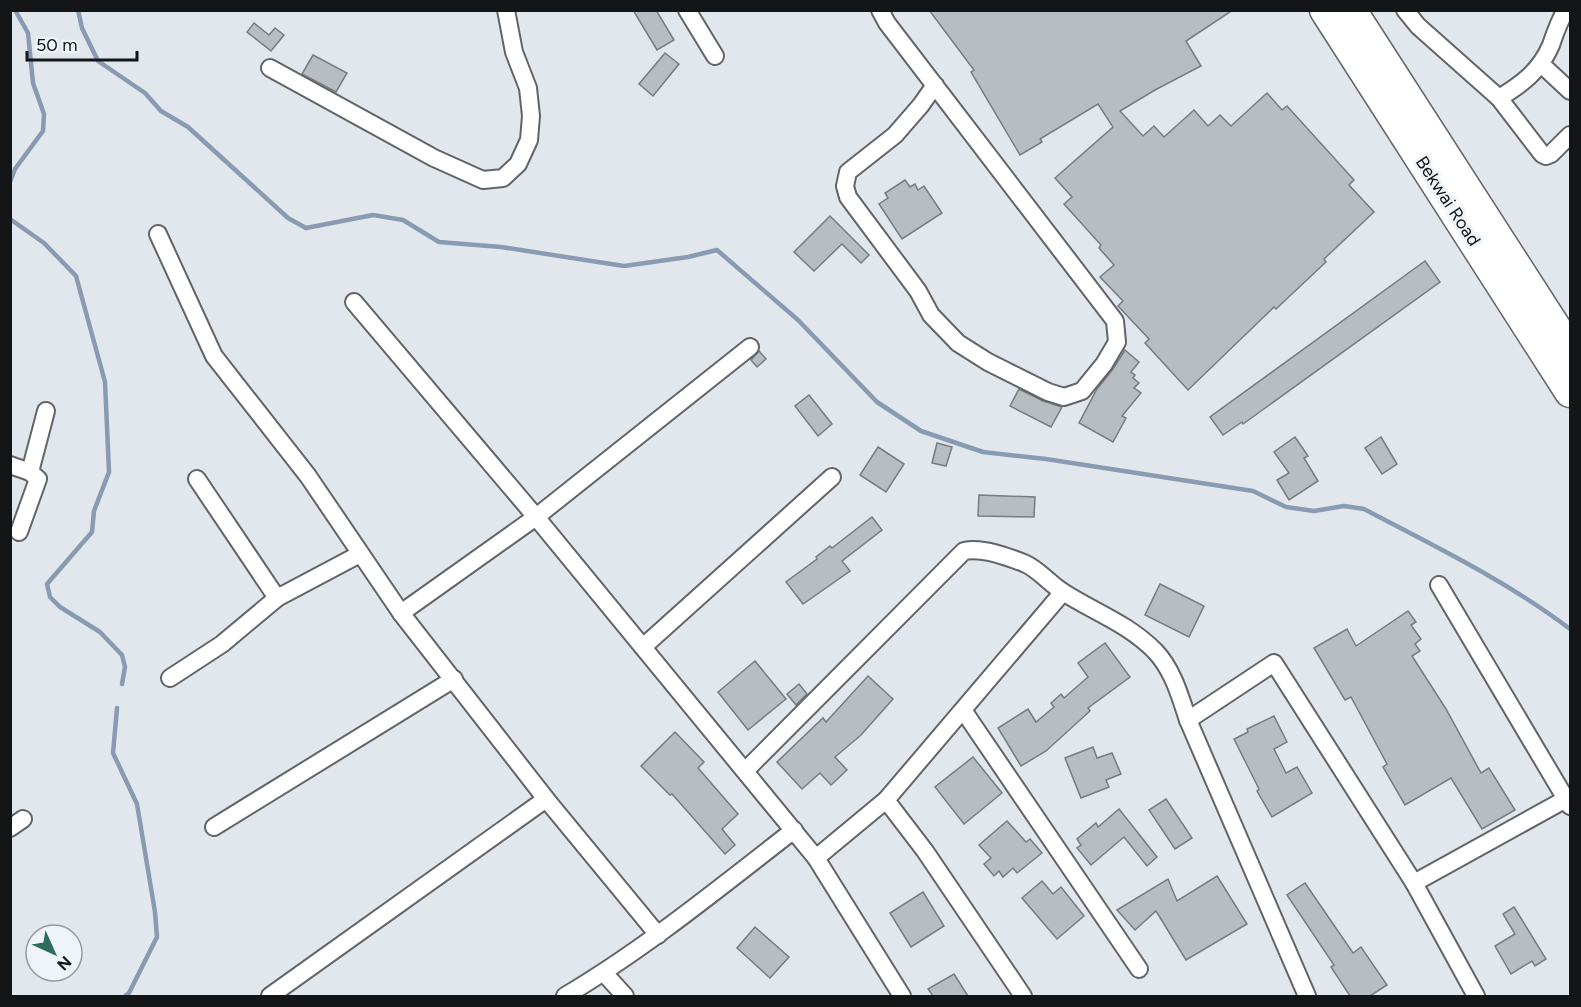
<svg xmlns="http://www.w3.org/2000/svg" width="1581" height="1007" viewBox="0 0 1581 1007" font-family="Figtree,sans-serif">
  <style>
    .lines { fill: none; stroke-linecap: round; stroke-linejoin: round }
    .stream { stroke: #899bb2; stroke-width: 4.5 }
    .building { fill: #b8bdc2; stroke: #777c81; stroke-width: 1.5 }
    .street-casing { stroke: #61656a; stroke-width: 20 }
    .highway-casing { stroke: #61656a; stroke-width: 33 }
    .street { stroke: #fff; stroke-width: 16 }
    .highway { stroke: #fff; stroke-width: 30 }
    .labels { text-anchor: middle; stroke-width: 6; stroke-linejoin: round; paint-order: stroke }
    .street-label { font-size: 18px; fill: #131517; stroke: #eff4f9 }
  </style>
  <rect width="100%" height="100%" fill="#e1e7ec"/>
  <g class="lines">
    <g class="stream">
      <path d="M78,10L82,28L98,61L145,93L161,111L188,127L288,218L306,228L373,215L403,220L439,242L501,247L624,266L688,257L717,250L798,320L877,402L921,431L983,452L1046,459L1253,491L1286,507L1314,511L1344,506L1364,509C1434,546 1507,581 1570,629"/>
      <polyline points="10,182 15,169 43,131 44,114 33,83 28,33 15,10"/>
      <polyline points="10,219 44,243 76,276 105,382 109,472 94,511 92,532 47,584 50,597 60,607 100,632 122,655 125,667 122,684"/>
      <polyline points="117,708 113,753 137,804 155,912 157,937 129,993 125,996"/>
    </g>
  </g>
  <g class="building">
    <polygon points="633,10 656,10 674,40 657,50"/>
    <polygon points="929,10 1233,10 1186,41 1201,66 1155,90 1120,111 1143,136 1154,126 1164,137 1194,110 1208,126 1220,115 1231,126 1267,93 1282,110 1287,106 1354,180 1349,185 1374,212 1324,259 1326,262 1276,309 1274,307 1188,390 1145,343 1149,339 1118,306 1123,301 1100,277 1114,265 1099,248 1101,245 1064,204 1072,197 1055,178 1113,127 1098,104 1040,139 1042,142 1020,155 971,72 974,70"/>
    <polygon points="254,23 269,35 275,28 284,35 271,51 247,32"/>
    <polygon points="665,53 679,64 653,96 639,84"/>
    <polygon points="313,55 347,73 336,92 302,74"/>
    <polygon points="905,180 910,187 915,184 918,190 924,186 942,213 902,239 879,204 888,198 885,193"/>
    <polygon points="830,216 869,255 861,263 842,244 814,271 794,252"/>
    <polygon points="1425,261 1440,282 1243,424 1242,422 1223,435 1210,417"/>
    <polygon points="1125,350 1139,362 1131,372 1135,375 1133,378 1139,383 1134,388 1141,393 1122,416 1126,418 1113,442 1079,423 1097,389 1113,369"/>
    <polygon points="759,351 766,359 757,367 751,360"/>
    <polygon points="1019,389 1043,401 1062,407 1051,427 1010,406"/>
    <polygon points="809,395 832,424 818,436 795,406"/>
    <polygon points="1295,437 1308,456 1304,458 1318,481 1289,500 1277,480 1289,473 1274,452"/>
    <polygon points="1381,437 1397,464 1382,474 1365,448"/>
    <polygon points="937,443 952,447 946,466 932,463"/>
    <polygon points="878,447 904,464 886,492 860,475"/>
    <polygon points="979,495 1035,497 1034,517 978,516"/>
    <polygon points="872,517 882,530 842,561 850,571 803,604 786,582 817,559 816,557 830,546 832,548"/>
    <polygon points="1160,584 1204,606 1189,637 1145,615"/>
    <polygon points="1408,611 1416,622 1411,625 1421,639 1415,644 1420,651 1412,656 1446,709 1481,773 1489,768 1515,810 1482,829 1451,778 1405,805 1383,767 1387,764 1351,697 1345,700 1314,648 1347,629 1356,646"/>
    <polygon points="1105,643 1130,677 1088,708 1090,711 1046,751 1021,766 998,728 1028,709 1036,722 1054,707 1051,703 1061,694 1064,698 1088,677 1078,663"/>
    <polygon points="755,661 786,699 748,730 718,692"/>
    <polygon points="868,676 893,699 861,735 835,757 847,770 831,785 820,773 802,789 777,762 823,718 826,722"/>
    <polygon points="799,684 807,694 796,705 787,694"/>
    <polygon points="1274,716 1287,742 1274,749 1286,773 1297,767 1312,793 1272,817 1257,791 1259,789 1234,739 1248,732 1247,729"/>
    <polygon points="675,732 704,762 698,768 738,814 722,829 735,845 725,854 672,794 670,795 641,766"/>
    <polygon points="1093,747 1097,758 1112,753 1121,774 1106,780 1109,787 1081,798 1065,758"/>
    <polygon points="973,757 1002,793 964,824 935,787"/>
    <polygon points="1166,799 1192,838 1175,849 1149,810"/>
    <polygon points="1119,809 1157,857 1147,866 1124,837 1091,865 1077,848 1081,845 1077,839 1096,823 1098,827"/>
    <polygon points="1007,821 1026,842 1030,839 1042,853 1017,873 1013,868 1003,877 999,871 994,876 984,864 991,858 979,845"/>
    <polygon points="1217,876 1247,924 1186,960 1156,911 1135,930 1117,910 1168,879 1177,901"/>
    <polygon points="1042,881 1053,894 1061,887 1084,916 1057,939 1022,898"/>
    <polygon points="1305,883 1353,953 1361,947 1387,985 1370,996 1350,996 1331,967 1334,965 1287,895"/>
    <polygon points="923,892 944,926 911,947 890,913"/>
    <polygon points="1514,907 1546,959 1535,966 1532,961 1511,974 1495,946 1515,934 1503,914"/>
    <polygon points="755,927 789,957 770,978 737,948"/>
    <polygon points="954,974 968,996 933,996 928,989"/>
  </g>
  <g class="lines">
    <defs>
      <g id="street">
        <polyline points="687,10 715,56"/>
        <polyline points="880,10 887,23 1115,321 1117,342 1104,364 1082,391 1064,397 1048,392 988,362 958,343 931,315 918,291 848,197 845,186 848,172 895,135 921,105 935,85"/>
        <path d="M1405,10L1418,26L1499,98C1522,84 1540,71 1551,45C1555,33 1559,21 1566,10"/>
        <polyline points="1541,64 1570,91"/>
        <polyline points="270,68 434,158 483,180 503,178 518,164 529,140 531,116 528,88 514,52 506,10"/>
        <polyline points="1499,98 1542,154 1546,156 1551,154 1570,135"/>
        <polyline points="158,234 214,356 308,476 401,613 546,799 658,935"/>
        <polyline points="354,302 536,517 816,858 902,996"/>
        <polyline points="10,465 30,472 38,479 19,532"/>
        <polyline points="30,472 46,411"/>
        <polyline points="197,479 277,598"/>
        <polyline points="1439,585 1570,806"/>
        <polyline points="401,613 536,517 750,347"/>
        <polyline points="643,647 832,477"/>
        <polyline points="170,678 222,644 277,598 360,554"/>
        <polyline points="963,710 1139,969"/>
        <polyline points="1188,720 1274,663 1414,883 1476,996"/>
        <path d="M745,771L964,551C983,547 1009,557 1026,564C1039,570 1050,584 1063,592C1094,612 1127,623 1155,651C1173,670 1180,696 1188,720L1307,996"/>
        <polyline points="886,800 925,851 1023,996"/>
        <polyline points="214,827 454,679"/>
        <polyline points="10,828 23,819"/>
        <polyline points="816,858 886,800 1063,592"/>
        <polyline points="1414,883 1566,799"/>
        <polyline points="604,973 625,996"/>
        <polyline points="270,996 546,799"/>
        <path d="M565,996C646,948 719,888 794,830"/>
      </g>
      <g id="highway">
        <polyline points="1325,10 1570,392"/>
        <polyline points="1351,10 1570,350"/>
      </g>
    </defs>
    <use href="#street" class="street-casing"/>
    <use href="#highway" class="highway-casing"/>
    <use href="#street" class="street"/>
    <use href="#highway" class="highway"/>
  </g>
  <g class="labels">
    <g class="street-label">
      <text transform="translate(1448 201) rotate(57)" y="6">Bekwai Road</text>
    </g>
  </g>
  <rect width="1581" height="1007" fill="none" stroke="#131517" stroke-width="24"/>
  <g transform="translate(54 953) rotate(135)"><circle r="28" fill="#eff4f9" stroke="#979b9f" stroke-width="1.5"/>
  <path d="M0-4.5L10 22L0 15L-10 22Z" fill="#2e6d5a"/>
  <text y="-9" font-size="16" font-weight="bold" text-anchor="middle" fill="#131517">N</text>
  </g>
  <path d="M27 51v9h110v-9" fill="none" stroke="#131517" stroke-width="3"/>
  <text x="36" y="51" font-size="18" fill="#131517" stroke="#eff4f9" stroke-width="4.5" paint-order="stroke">50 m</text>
</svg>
